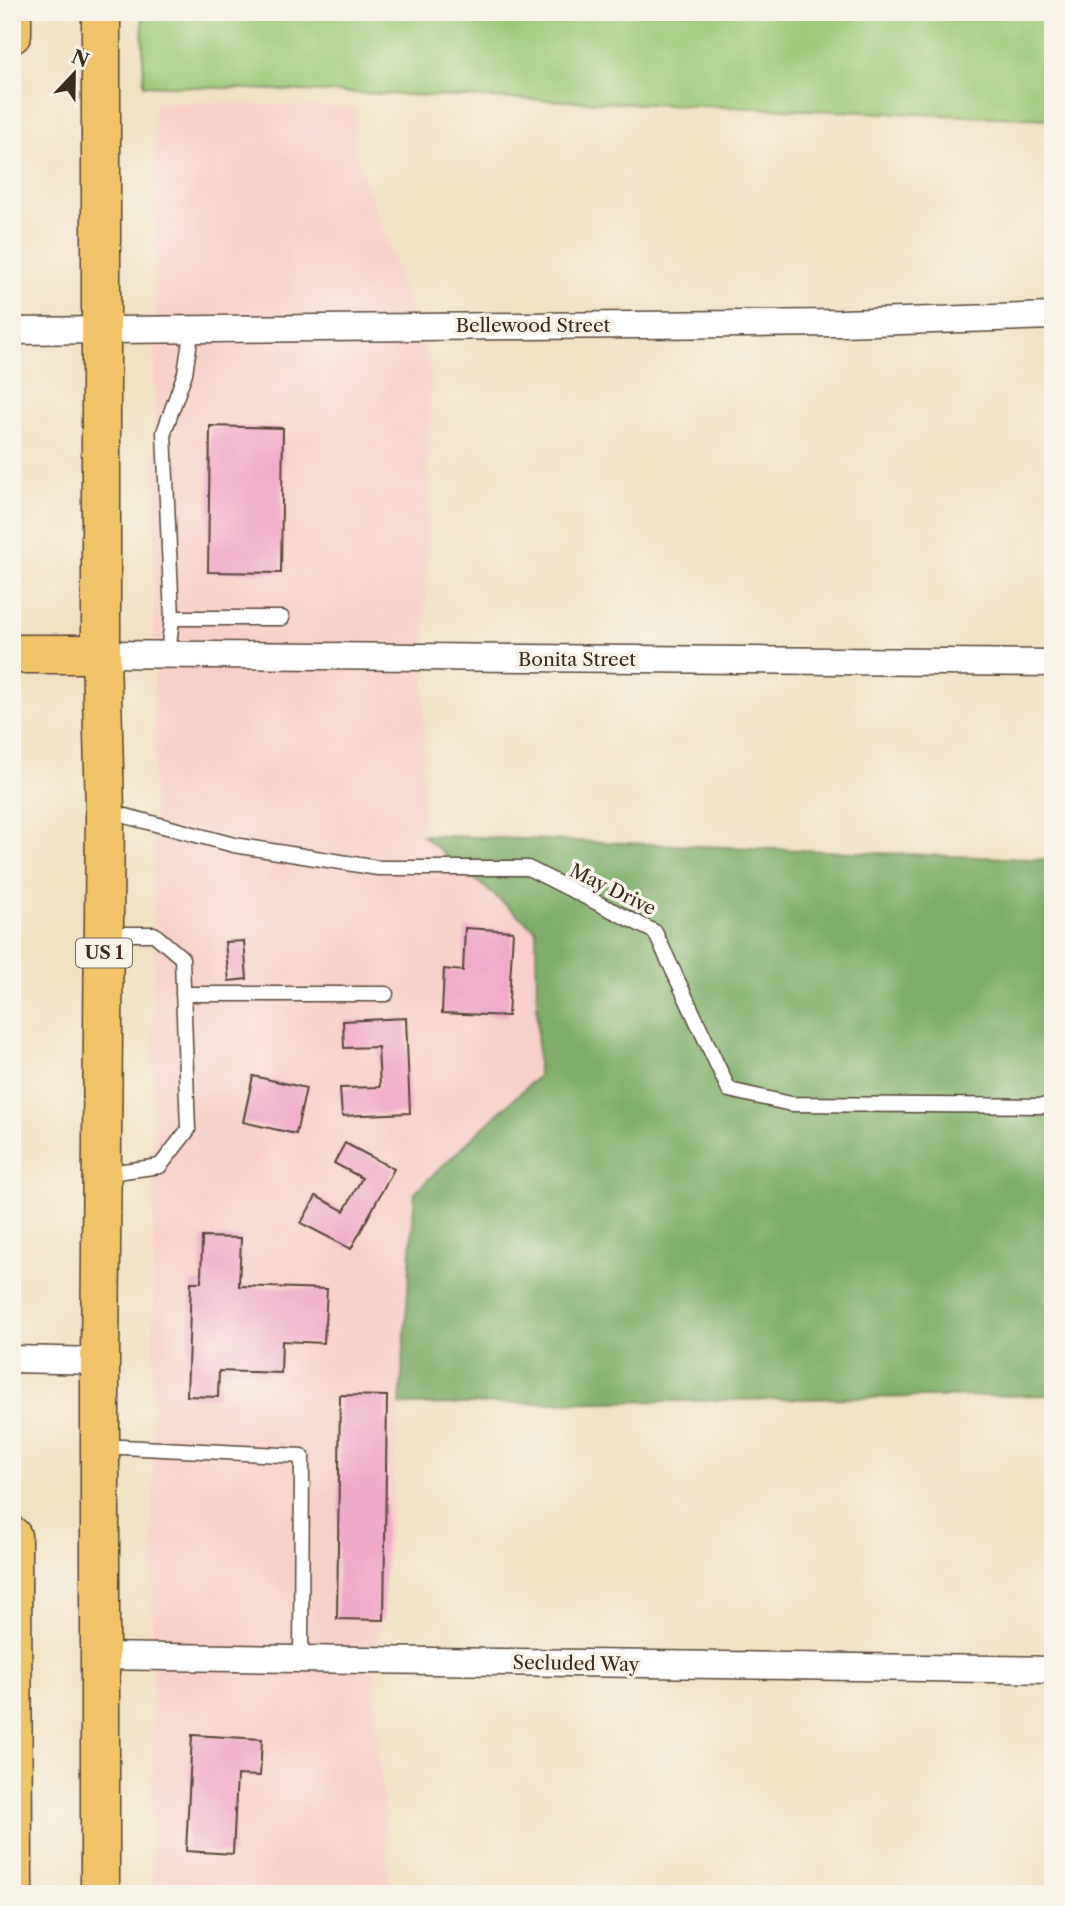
<svg xmlns="http://www.w3.org/2000/svg" width="1065" height="1906" viewBox="0 0 1065 1906" font-family="'Libre Caslon Text',serif">
  <style>
    .built { fill: #f7d0c9 }
    .green { fill: #9cc977; stroke: #6c7a4a; stroke-width: 2 }
    .forest { fill: #7dad68; stroke: #5c6c43; stroke-width: 2 }
    .building { fill: #efaac9 }
    .lines { fill: none; stroke-linecap: round; stroke-linejoin: round }
    .lane-casing { stroke: #564537; stroke-width: 17 }
    .street-casing { stroke: #564537; stroke-width: 29 }
    .primary-casing { stroke: #564537; stroke-width: 41 }
    .lane { stroke: #fff; stroke-width: 14 }
    .street { stroke: #fff; stroke-width: 26 }
    .primary { stroke: #f1c369; stroke-width: 38 }
    .labels { text-anchor: middle; stroke-width: 7; stroke-linejoin: round; paint-order: stroke }
    .shield { fill: #f7f3e8; stroke: #73665b; stroke-width: 2 }
    .shield-label { font-size: 18px; font-weight: bold; fill: #3b2a1e }
    .street-label { font-size: 19px; fill: #3b2a1e; stroke: #f7f3e8 }
  </style>
  <rect width="100%" height="100%" fill="#f7f3e8"/>
  <filter id="ink" filterUnits="userSpaceOnUse"><feTurbulence type="fractalNoise" baseFrequency=".0143" numOctaves="2"/><feDisplacementMap in="SourceGraphic" scale="14" xChannelSelector="R" yChannelSelector="G"/><feConvolveMatrix kernelMatrix="1 2 1 2 8 2 1 2 1" color-interpolation-filters="sRGB"/></filter>
  <filter id="wash" filterUnits="userSpaceOnUse"><feTurbulence type="fractalNoise" baseFrequency=".00686" numOctaves="4" result="noise"/><feDisplacementMap in="SourceGraphic" scale="28" xChannelSelector="R" yChannelSelector="G"/><feGaussianBlur stdDeviation="1.57" result="paint"/><feColorMatrix in="noise" values="0 0 0 0 0 0 0 0 0 0 0 0 0 0 0 0 0 1.4 0 .05"/><feComposite in="paint" operator="in"/></filter>
  <g filter="url(#wash)">
    <rect width="100%" height="100%" fill="#f1e1c3"/>
    <polygon class="built" points="155,101 355,108 355,149 431,369 422,835 536,930 538,1076 415,1192 391,1522 374,1682 390,1894 152,1894"/>
    <polygon class="green" points="142,12 1053,12 1053,119 144,85"/>
    <polygon class="forest" points="422,835 1053,860 1053,1395 400,1405 415,1192 538,1076 536,930"/>
    <g id="blocks">
      <g class="building">
        <polygon points="210,426 283,428 281,573 208,572"/>
        <polygon points="465,928 513,931 508,1016 442,1013 444,969 463,971"/>
        <polygon points="244,941 247,979 229,981 225,942"/>
        <polygon points="406,1018 410,1113 342,1116 340,1088 380,1087 378,1047 344,1048 343,1021"/>
        <polygon points="253,1076 306,1088 296,1134 243,1122"/>
        <polygon points="345,1143 394,1169 351,1249 301,1223 316,1196 344,1211 362,1178 334,1163"/>
        <polygon points="202,1237 241,1238 239,1286 327,1289 324,1343 282,1341 281,1373 219,1371 218,1397 187,1396 191,1282 201,1282"/>
        <polygon points="340,1395 387,1396 384,1620 337,1619"/>
        <polygon points="192,1735 262,1739 260,1776 237,1775 233,1854 186,1851"/>
      </g>
    </g>
  </g>
  <g filter="url(#ink)">
    <use href="#blocks" fill-opacity="0" stroke="#564537" stroke-width="2"/>
    <g class="lines">
      <defs>
        <g id="lane">
          <polyline points="172,618 282,618"/>
          <polyline points="168,655 172,618 164,432 185,373 192,328"/>
          <polyline points="107,811 234,845 378,868 528,868 655,932 729,1090 791,1104 1053,1106"/>
          <polyline points="183,994 386,994"/>
          <polyline points="102,1174 160,1166 188,1130 182,958 154,934 106,934"/>
          <polyline points="101,1446 302,1456 301,1659"/>
        </g>
        <g id="street">
          <polyline points="12,331 841,323 1053,316"/>
          <polyline points="101,654 1053,663"/>
          <polyline points="12,1359 100,1361"/>
          <polyline points="100,1656 1053,1670"/>
        </g>
        <g id="primary">
          <polyline points="12,34 12,12"/>
          <polyline points="12,654 101,654"/>
          <polyline points="12,1536 13,1894"/>
          <polyline points="100,1894 100,1361 105,811 101,654 101,12"/>
        </g>
      </defs>
      <use href="#lane" class="lane-casing"/>
      <use href="#street" class="street-casing"/>
      <use href="#primary" class="primary-casing"/>
      <use href="#lane" class="lane"/>
      <use href="#street" class="street"/>
      <use href="#primary" class="primary"/>
    </g>
  </g>
  <g class="labels">
    <rect class="shield" x="76" y="938.5" width="56" height="29" rx="5"/>
    <g class="shield-label">
      <text x="104" y="959">US 1</text>
    </g>
    <g class="street-label">
      <text x="533" y="332">Bellewood Street</text>
      <text x="577" y="666">Bonita Street</text>
      <text transform="translate(613 889) rotate(26)" y="7">May Drive</text>
      <text transform="translate(576 1663) rotate(1)" y="7">Secluded Way</text>
    </g>
  </g>
  <rect width="1065" height="1906" fill="none" stroke="#f7f3e8" stroke-width="42"/>
  <g transform="translate(74 74) rotate(22)" stroke="#f7f3e8" stroke-width="5" paint-order="stroke">
  <path d="M0-5L12 26L0 18L-12 26Z" fill="#3b2a1e"/>
  <text y="-10" font-size="19" font-weight="bold" text-anchor="middle" fill="#3b2a1e">N</text>
  </g>
</svg>
